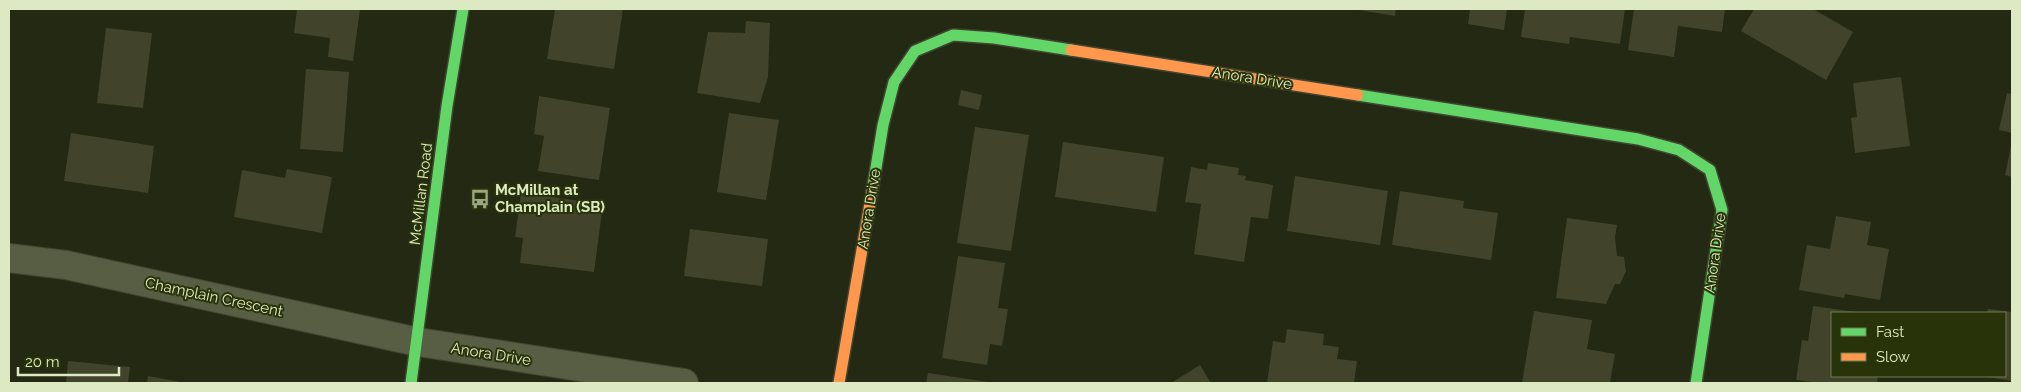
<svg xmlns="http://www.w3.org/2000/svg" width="2021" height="392" viewBox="0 0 2021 392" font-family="Raleway,sans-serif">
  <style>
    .building { fill: #41432a }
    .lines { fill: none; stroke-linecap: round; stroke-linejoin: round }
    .street-casing { stroke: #404632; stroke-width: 30 }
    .fast-casing { stroke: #404632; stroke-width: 14 }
    .slow-casing { stroke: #404632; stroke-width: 14 }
    .street { stroke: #575e43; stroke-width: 28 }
    .fast { stroke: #63d668; stroke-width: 11 }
    .slow { stroke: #ff974d; stroke-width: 11 }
    .labels { text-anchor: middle; stroke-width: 4; stroke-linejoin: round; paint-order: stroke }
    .street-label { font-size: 15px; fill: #dce9c2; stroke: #293309 }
    .poi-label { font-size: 15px; font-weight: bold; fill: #dce9c2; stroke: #293309; text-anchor: start }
  </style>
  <rect width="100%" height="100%" fill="#242913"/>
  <g class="building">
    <polygon points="297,9 360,9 353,61 328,57 330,38 294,33"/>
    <polygon points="555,9 623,9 614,69 547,59"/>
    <polygon points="1353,9 1396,9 1395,16"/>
    <polygon points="1470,9 1507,9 1504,30 1468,24"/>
    <polygon points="1525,9 1625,9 1620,44 1570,37 1569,44 1521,37"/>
    <polygon points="1634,9 1725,9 1722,32 1678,26 1674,57 1628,50"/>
    <polygon points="1754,9 1813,9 1853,32 1826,80 1741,31"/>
    <polygon points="746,21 770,23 768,77 760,103 697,93 708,32 745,33"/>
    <polygon points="106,28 152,33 143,108 97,103"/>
    <polygon points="306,69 349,72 343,152 300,149"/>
    <polygon points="1901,77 1910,146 1855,153 1851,118 1857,117 1853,83"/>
    <polygon points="961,90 982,95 979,110 958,105"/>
    <polygon points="2007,93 2012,94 2012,133 1999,130"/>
    <polygon points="539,96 610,108 599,180 538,171 544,136 534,134"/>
    <polygon points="729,113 779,120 766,200 717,192"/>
    <polygon points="975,127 1029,135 1011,251 957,243"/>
    <polygon points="71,133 154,146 148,193 64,181"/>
    <polygon points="1063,142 1164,157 1156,212 1055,197"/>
    <polygon points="2011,146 2012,146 2012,177 2005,175"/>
    <polygon points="1208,163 1239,168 1238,175 1246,176 1245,180 1273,185 1268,219 1251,217 1244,262 1194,254 1201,204 1185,202 1191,167 1207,170"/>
    <polygon points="287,169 332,177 322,233 234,217 242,170 285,178"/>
    <polygon points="1295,176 1388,191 1380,245 1287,231"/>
    <polygon points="1400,191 1464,201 1463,208 1498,213 1491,260 1392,245"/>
    <polygon points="521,193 603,204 594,272 520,263 523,238 515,237"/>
    <polygon points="1836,216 1871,222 1867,245 1889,249 1880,300 1845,294 1844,298 1799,290 1807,245 1830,249"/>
    <polygon points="1567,218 1617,225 1615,237 1617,256 1624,257 1626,271 1620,284 1615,284 1606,304 1556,298"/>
    <polygon points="690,229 768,239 762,286 684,276"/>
    <polygon points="958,256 1005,263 998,308 1008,309 1002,346 990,344 987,365 942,358"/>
    <polygon points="1813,306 1856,312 1832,313 1832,376 1878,376 1877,383 1819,383 1796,380 1802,340 1808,341"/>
    <polygon points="1988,309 2012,312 2012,381 1986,377 2005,376 2005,313 1987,313"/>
    <polygon points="1534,311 1592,320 1587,349 1615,354 1610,383 1522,383"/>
    <polygon points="1287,329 1324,334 1323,345 1339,347 1337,359 1357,361 1354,383 1267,383 1273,341 1285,343"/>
    <polygon points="68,361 130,367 128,383 66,383"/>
    <polygon points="1200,365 1211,383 1171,383"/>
    <polygon points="928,373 988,382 988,383 926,383"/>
    <polygon points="148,376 181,382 181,383 147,383"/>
  </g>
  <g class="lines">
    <defs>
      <polyline id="street" points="9,258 66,265 418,342 684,383"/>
      <g id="fast">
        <polyline points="1358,95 1638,139 1679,150 1710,170 1722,210 1696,383"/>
        <polyline points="873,186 883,125 894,82 915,51 953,35 994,38 1071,50"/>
        <polyline points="411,383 447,106 463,9"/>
      </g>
      <g id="slow">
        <polyline points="1071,50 1358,95"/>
        <polyline points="839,383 873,186"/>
      </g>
    </defs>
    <use href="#street" class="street-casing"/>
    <use href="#fast" class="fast-casing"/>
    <use href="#slow" class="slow-casing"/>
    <use href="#street" class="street"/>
    <use href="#fast" class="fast"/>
    <use href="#slow" class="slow"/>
  </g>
  <defs>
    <symbol id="bus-bare" viewBox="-9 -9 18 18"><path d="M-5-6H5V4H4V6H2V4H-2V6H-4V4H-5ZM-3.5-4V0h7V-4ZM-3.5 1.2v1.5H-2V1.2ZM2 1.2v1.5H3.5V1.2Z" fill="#9ca685" stroke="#293309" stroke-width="2.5" paint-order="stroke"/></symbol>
  </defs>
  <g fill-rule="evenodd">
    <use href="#bus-bare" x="466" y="185" width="28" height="28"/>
  </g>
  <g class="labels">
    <g class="street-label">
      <text transform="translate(1252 78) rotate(9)" y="5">Anora Drive</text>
      <text transform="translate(421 194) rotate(-83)" y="5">McMillan Road</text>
      <text transform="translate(869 209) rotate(-81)" y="5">Anora Drive</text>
      <text transform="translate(1715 253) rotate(-82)" y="5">Anora Drive</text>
      <text transform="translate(214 297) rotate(12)" y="5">Champlain Crescent</text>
      <text transform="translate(491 354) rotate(9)" y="5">Anora Drive</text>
    </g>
    <g class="poi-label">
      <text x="495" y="195">McMillan at<tspan x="495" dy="17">Champlain (SB)</tspan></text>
    </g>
  </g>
  <rect width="2021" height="392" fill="none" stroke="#dce9c2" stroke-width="20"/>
  <rect x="1831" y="312" width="175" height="65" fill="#293309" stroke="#717c53"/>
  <rect x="1841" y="328" width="25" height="8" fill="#63d668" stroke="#717c53"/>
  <text x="1876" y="337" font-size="15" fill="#dce9c2">Fast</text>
  <rect x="1841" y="353" width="25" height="8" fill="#ff974d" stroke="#717c53"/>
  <text x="1876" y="362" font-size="15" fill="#dce9c2">Slow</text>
  <path d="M18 367v8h101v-8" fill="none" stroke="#dce9c2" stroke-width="2.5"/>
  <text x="25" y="367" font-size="15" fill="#dce9c2" stroke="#293309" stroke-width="4" paint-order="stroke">20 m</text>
</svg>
